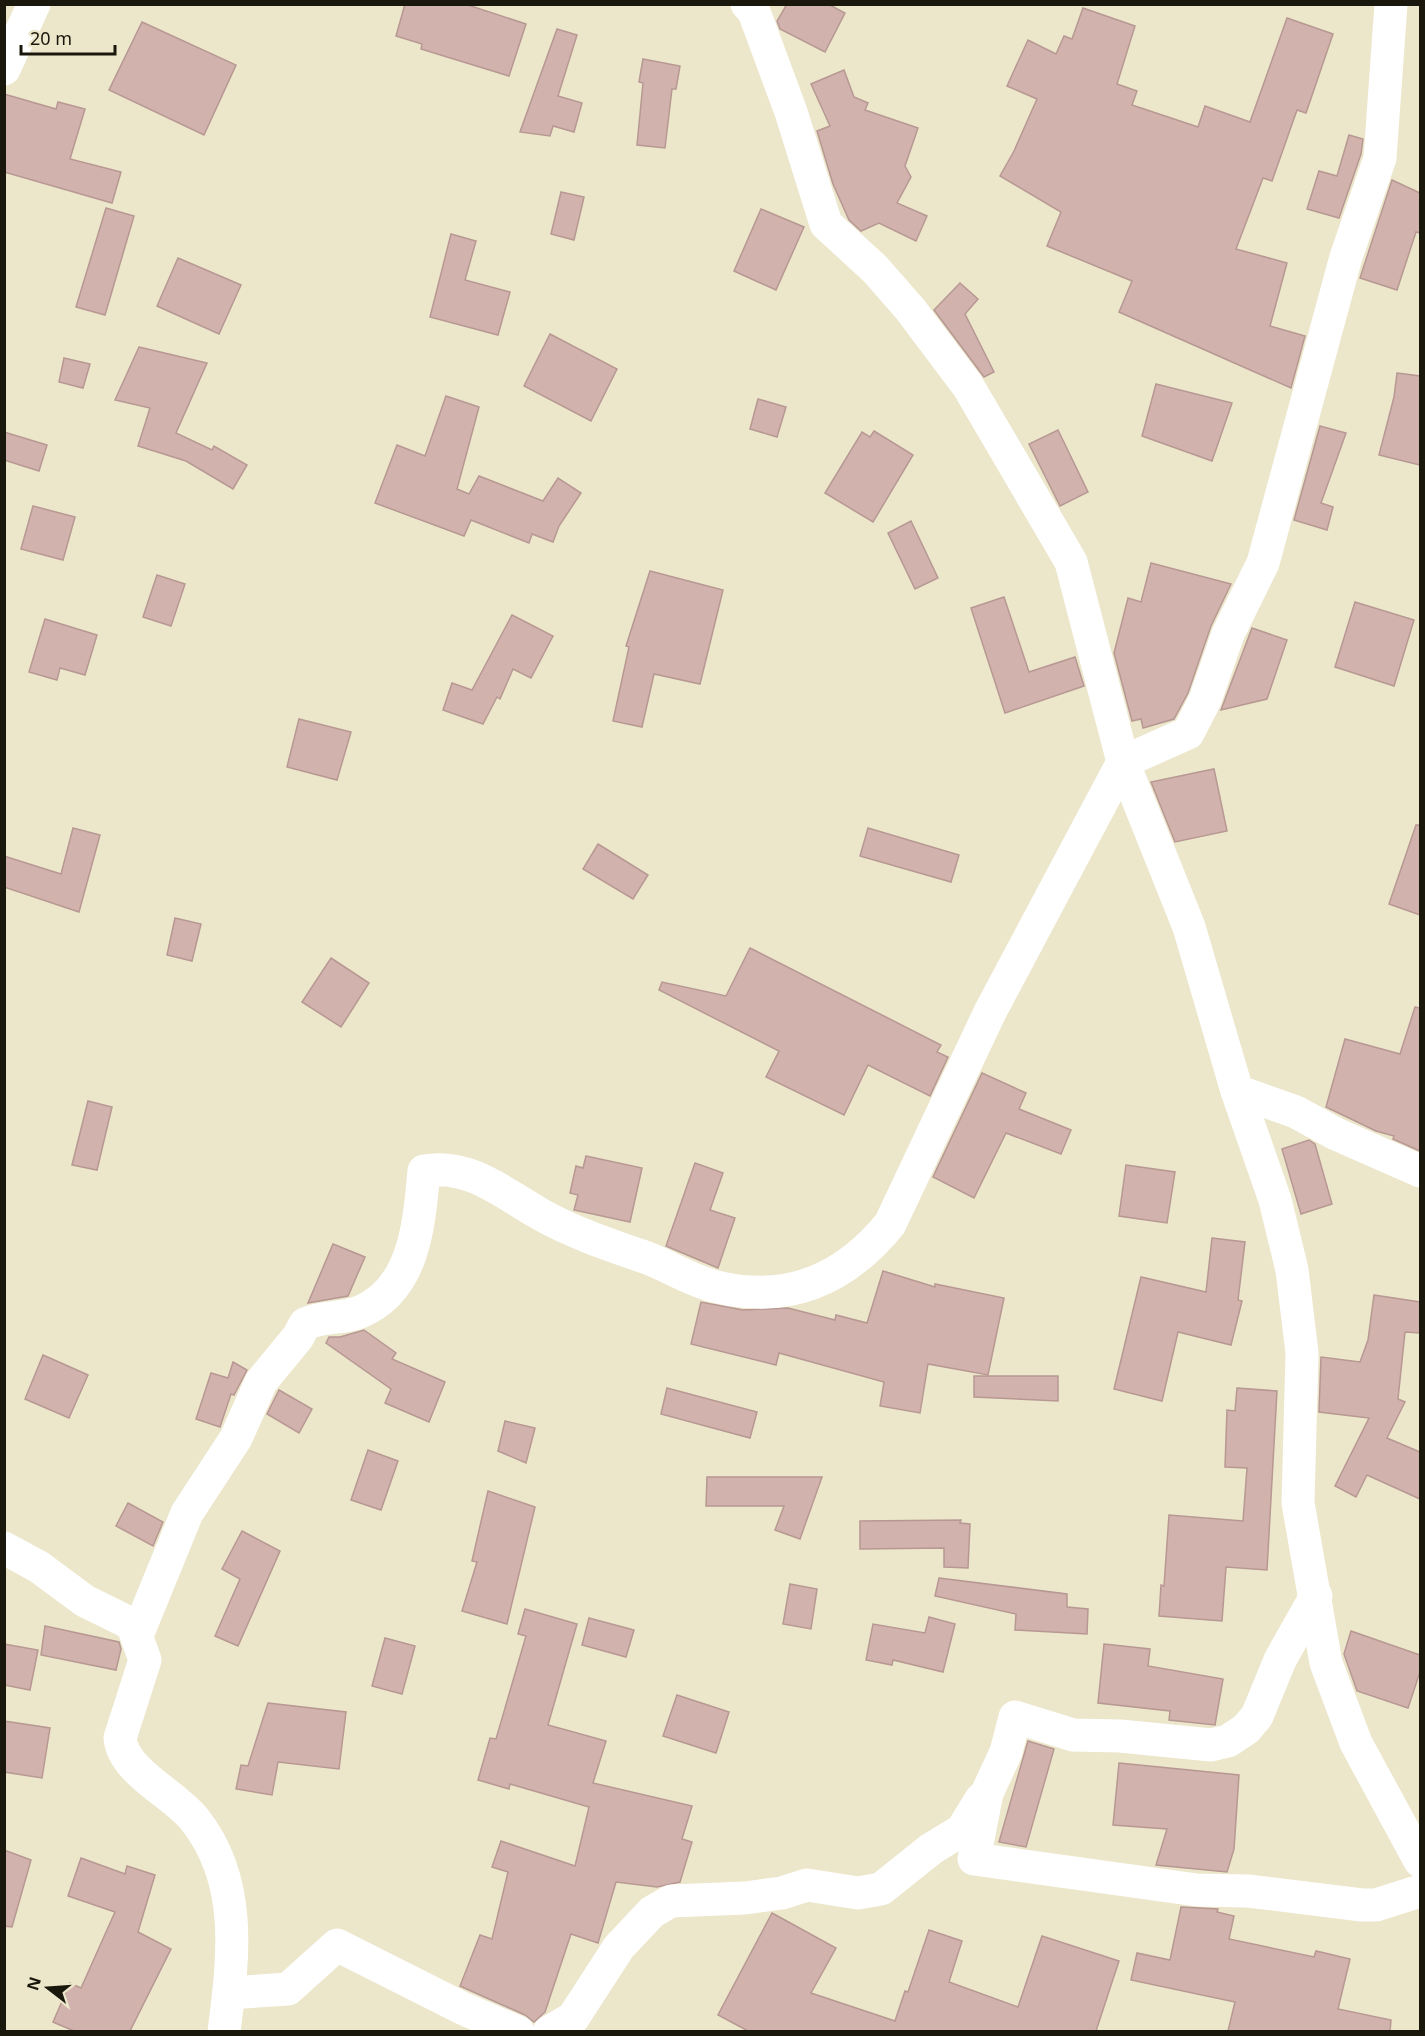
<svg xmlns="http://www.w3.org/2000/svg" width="1425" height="2036" viewBox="0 0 1425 2036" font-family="'Noto Sans',sans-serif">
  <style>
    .building { fill: #d2b2ad; stroke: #b79893; stroke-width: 1.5 }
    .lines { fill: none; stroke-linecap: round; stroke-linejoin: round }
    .minor { stroke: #fff; stroke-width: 33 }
  </style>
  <rect width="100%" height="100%" fill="#ece6ca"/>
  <g class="building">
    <polygon points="405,4 465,4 526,24 509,76 421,49 422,44 396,36"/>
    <polygon points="787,4 828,4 845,13 825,52 780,29 777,21"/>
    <polygon points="1083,8 1135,26 1117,84 1137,91 1132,105 1198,127 1205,106 1250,122 1287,18 1333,34 1306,113 1297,110 1272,181 1263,178 1236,249 1287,263 1270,326 1305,336 1291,388 1119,312 1132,281 1047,246 1061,212 1000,176 1014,151 1037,99 1007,86 1028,40 1056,54 1064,36 1072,39"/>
    <polygon points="142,22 236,65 204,135 109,90"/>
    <polygon points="557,29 577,35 558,96 582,103 574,132 553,126 550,136 520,132"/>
    <polygon points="643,59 680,66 676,89 672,89 665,148 637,145 643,83 639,82"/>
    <polygon points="844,70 854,97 868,103 865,110 918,128 905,166 911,177 897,203 927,216 916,241 879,223 861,231 849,220 833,184 817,131 830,126 811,84"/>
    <polygon points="4,94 56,109 58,102 85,109 70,159 121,172 112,203 4,172"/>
    <polygon points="1349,135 1363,139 1361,154 1339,218 1307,209 1319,171 1337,176"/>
    <polygon points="1392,180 1420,193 1420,233 1416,232 1397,290 1360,278"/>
    <polygon points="561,192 584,197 574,240 551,234"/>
    <polygon points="106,208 134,216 105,315 76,307"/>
    <polygon points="761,209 804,227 776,290 734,271"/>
    <polygon points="451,234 476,241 465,280 510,292 498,335 430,317"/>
    <polygon points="178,258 241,285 219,334 157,306"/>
    <polygon points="960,283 978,299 965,314 994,372 984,377 934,310"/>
    <polygon points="550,334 617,369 591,421 524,386"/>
    <polygon points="139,347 207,363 176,433 212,450 214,446 247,465 233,489 186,461 138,446 150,408 115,400"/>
    <polygon points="64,358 90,364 83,388 59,382"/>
    <polygon points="1397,373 1420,376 1420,465 1379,455 1394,397"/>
    <polygon points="1156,384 1232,403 1212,461 1142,436"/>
    <polygon points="446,396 479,407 457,489 469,494 479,476 543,501 558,478 581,493 559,526 553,542 532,534 529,543 471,520 464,536 375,503 397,445 425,456"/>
    <polygon points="758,399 786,407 777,437 750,429"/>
    <polygon points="1320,426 1346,433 1321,503 1333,507 1327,530 1294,520"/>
    <polygon points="1058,430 1088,492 1060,506 1029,444"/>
    <polygon points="874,431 913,455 873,522 825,493 862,432 870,437"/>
    <polygon points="4,432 47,445 39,471 4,460"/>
    <polygon points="33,506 75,517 63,560 21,549"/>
    <polygon points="911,521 938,578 915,589 888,533"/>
    <polygon points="1151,563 1231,584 1211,626 1188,693 1174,719 1143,728 1141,719 1132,721 1114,653 1128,598 1141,602"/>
    <polygon points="650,571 723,590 700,684 654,674 642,727 613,721 629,647 626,646"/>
    <polygon points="157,575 185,584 171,626 143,617"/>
    <polygon points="1004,597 1029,672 1075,657 1084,686 1005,713 971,608"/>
    <polygon points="1355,602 1414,620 1394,686 1335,667"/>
    <polygon points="512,615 553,636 531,678 513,669 500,699 497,697 483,724 443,710 452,683 472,690"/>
    <polygon points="45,619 97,635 85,675 60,668 57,680 29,672"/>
    <polygon points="1252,628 1287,640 1267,699 1221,710"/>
    <polygon points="299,719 351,732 337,780 287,767"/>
    <polygon points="1214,769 1227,831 1175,842 1151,782"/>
    <polygon points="1416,825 1420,825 1420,915 1389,904"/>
    <polygon points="73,828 100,835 79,912 4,887 4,856 61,874"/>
    <polygon points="868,828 959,855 951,882 860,856"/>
    <polygon points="598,844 648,875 633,899 583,869"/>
    <polygon points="175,918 201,924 192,961 167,955"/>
    <polygon points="750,948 941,1045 937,1052 948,1057 930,1096 868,1065 844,1115 766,1077 779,1051 659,990 662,982 726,996"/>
    <polygon points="331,958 369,983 341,1027 302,1002"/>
    <polygon points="1415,1007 1420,1008 1420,1151 1393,1139 1394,1136 1376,1131 1326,1107 1345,1039 1400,1054"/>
    <polygon points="982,1073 1026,1093 1019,1109 1071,1130 1061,1154 1006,1133 974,1198 933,1177"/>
    <polygon points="88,1101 112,1107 97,1170 72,1165"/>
    <polygon points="1309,1140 1315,1144 1332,1204 1301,1214 1282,1149"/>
    <polygon points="586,1156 642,1168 630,1222 574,1210 578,1195 570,1193 576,1166 583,1168"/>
    <polygon points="695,1163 723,1173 710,1210 735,1218 718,1268 666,1246"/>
    <polygon points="1126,1165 1175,1172 1167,1223 1119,1216"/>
    <polygon points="1212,1238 1245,1242 1238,1300 1242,1301 1231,1345 1178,1332 1162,1401 1114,1389 1141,1277 1206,1292"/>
    <polygon points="333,1244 365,1257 348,1296 308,1303"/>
    <polygon points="883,1271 935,1287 935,1284 1004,1298 988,1375 928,1364 920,1413 880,1406 884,1382 779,1353 776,1365 691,1344 701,1302 743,1310 788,1308 835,1320 836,1315 867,1323"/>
    <polygon points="1374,1295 1420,1302 1420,1333 1405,1332 1398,1399 1405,1402 1387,1438 1420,1452 1420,1499 1367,1475 1356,1497 1335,1486 1369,1418 1319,1412 1321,1357 1360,1362 1368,1340"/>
    <polygon points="364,1330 396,1353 392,1359 445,1382 429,1422 385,1403 391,1389 326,1343 329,1337 340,1337"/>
    <polygon points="43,1355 88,1375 69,1418 25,1399"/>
    <polygon points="233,1362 247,1370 234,1395 231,1394 220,1427 196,1419 211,1373 228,1378"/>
    <polygon points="974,1376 1058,1376 1058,1401 974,1397"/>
    <polygon points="667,1388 757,1412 750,1438 661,1414"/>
    <polygon points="1237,1388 1277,1391 1267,1570 1226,1567 1222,1621 1159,1616 1161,1585 1164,1586 1169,1515 1243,1521 1247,1468 1225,1467 1227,1410 1235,1411"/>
    <polygon points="279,1390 312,1409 299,1433 267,1414"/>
    <polygon points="505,1421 535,1428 526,1463 498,1451"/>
    <polygon points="368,1450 398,1461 381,1510 351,1500"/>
    <polygon points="707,1477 822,1477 800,1539 775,1530 784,1506 706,1506"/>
    <polygon points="488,1491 535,1507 507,1624 462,1611 477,1562 472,1561"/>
    <polygon points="128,1503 163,1522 153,1546 116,1526"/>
    <polygon points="961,1520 960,1523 970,1524 968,1568 944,1567 944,1548 860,1549 860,1521"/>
    <polygon points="242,1531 280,1551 238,1646 215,1636 240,1579 222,1569"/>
    <polygon points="939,1578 1067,1594 1067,1607 1088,1609 1087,1634 1015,1630 1016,1614 935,1596"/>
    <polygon points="790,1584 817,1589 811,1629 783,1624"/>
    <polygon points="525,1609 577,1624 548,1725 606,1741 593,1783 692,1806 682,1839 692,1842 680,1882 657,1887 616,1882 598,1943 571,1934 545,2012 534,2022 525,2015 460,1986 480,1935 492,1939 508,1872 492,1867 501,1841 575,1866 589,1807 510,1784 509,1789 478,1780 490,1738 496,1739 526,1636 518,1634"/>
    <polygon points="929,1617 955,1624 943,1672 893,1660 892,1665 866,1660 873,1624 925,1633"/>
    <polygon points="589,1618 634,1630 626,1657 582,1645"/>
    <polygon points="45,1626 119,1642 121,1649 116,1670 41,1655"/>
    <polygon points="1351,1631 1420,1655 1420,1672 1408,1708 1357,1691 1344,1654"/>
    <polygon points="385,1638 415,1646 402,1694 372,1686"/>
    <polygon points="4,1644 38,1650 30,1690 4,1685"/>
    <polygon points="1104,1644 1150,1649 1148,1666 1223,1679 1215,1725 1169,1720 1170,1711 1098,1703"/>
    <polygon points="677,1695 729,1712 716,1753 663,1736"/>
    <polygon points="268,1703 346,1712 339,1769 278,1762 272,1795 236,1789 241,1765 248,1766"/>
    <polygon points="4,1721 50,1728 42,1778 4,1772"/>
    <polygon points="1028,1741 1054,1749 1026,1847 999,1842"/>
    <polygon points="1119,1763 1239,1775 1234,1849 1227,1872 1156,1865 1167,1829 1113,1825"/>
    <polygon points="4,1850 31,1860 12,1927 4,1926"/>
    <polygon points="81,1858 125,1874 127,1866 155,1875 138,1932 171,1949 130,2031 74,2031 53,2022 70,1983 81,1988 115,1912 68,1896"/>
    <polygon points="1181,1907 1218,1909 1217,1912 1234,1916 1229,1939 1314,1957 1316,1951 1350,1959 1338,2009 1391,2020 1390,2031 1228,2031 1235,2002 1131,1980 1137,1953 1170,1960"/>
    <polygon points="772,1913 836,1948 811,1993 895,2021 905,1991 908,1992 929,1930 962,1941 949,1982 1018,2007 1042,1936 1119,1961 1096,2031 748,2031 718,2015"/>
  </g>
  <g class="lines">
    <g class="minor">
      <polyline points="747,4 754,12 791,112 826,224 875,269 910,309 968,386 1071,562 1123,762 1189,927 1237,1091 1275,1200 1292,1270 1302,1353 1298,1503 1326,1663 1356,1743 1420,1861"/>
      <polyline points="4,69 34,4"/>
      <polyline points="1237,1091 1296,1112 1336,1134 1420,1171"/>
      <polyline points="4,1548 39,1567 85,1601 140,1628"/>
      <polyline points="1316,1596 1280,1660 1257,1716 1246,1729 1228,1741 1211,1745 1120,1736 1073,1735 1015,1717 1006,1752 987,1793 974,1859 1197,1890 1248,1891 1362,1905 1376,1905 1420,1891"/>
      <polyline points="229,1993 288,1989 337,1945 464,2009 518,2032"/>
      <path d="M224,2032C233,1960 244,1882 195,1820C175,1794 123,1772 120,1738L145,1660L135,1632L140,1628L187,1513L236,1438L261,1382L298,1337L305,1324C322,1316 342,1319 360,1312C415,1289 419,1224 424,1171C469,1163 503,1193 540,1214C573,1233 613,1246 650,1259C672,1268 694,1282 717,1287C789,1304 845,1279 890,1224L990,1012L1123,762L1188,733L1205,700L1228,634L1263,563L1346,257L1380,158L1391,4"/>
      <polyline points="549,2032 573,2018 619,1947 652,1912 671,1901 745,1898 782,1893 807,1885 858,1893 881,1889 931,1849 962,1830 981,1799"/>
    </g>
  </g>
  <rect width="1425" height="2036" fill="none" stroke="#1a180d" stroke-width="12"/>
  <g transform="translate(48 1988) rotate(287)" stroke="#ece6ca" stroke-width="4.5" paint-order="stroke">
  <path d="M0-4.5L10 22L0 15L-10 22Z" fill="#1a180d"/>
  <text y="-9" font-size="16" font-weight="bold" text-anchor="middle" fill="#1a180d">N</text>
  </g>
  <path d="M21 45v9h94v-9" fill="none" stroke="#1a180d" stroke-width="3"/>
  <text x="30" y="45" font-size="18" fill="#1a180d" stroke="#ece6ca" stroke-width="4.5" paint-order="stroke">20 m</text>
</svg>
